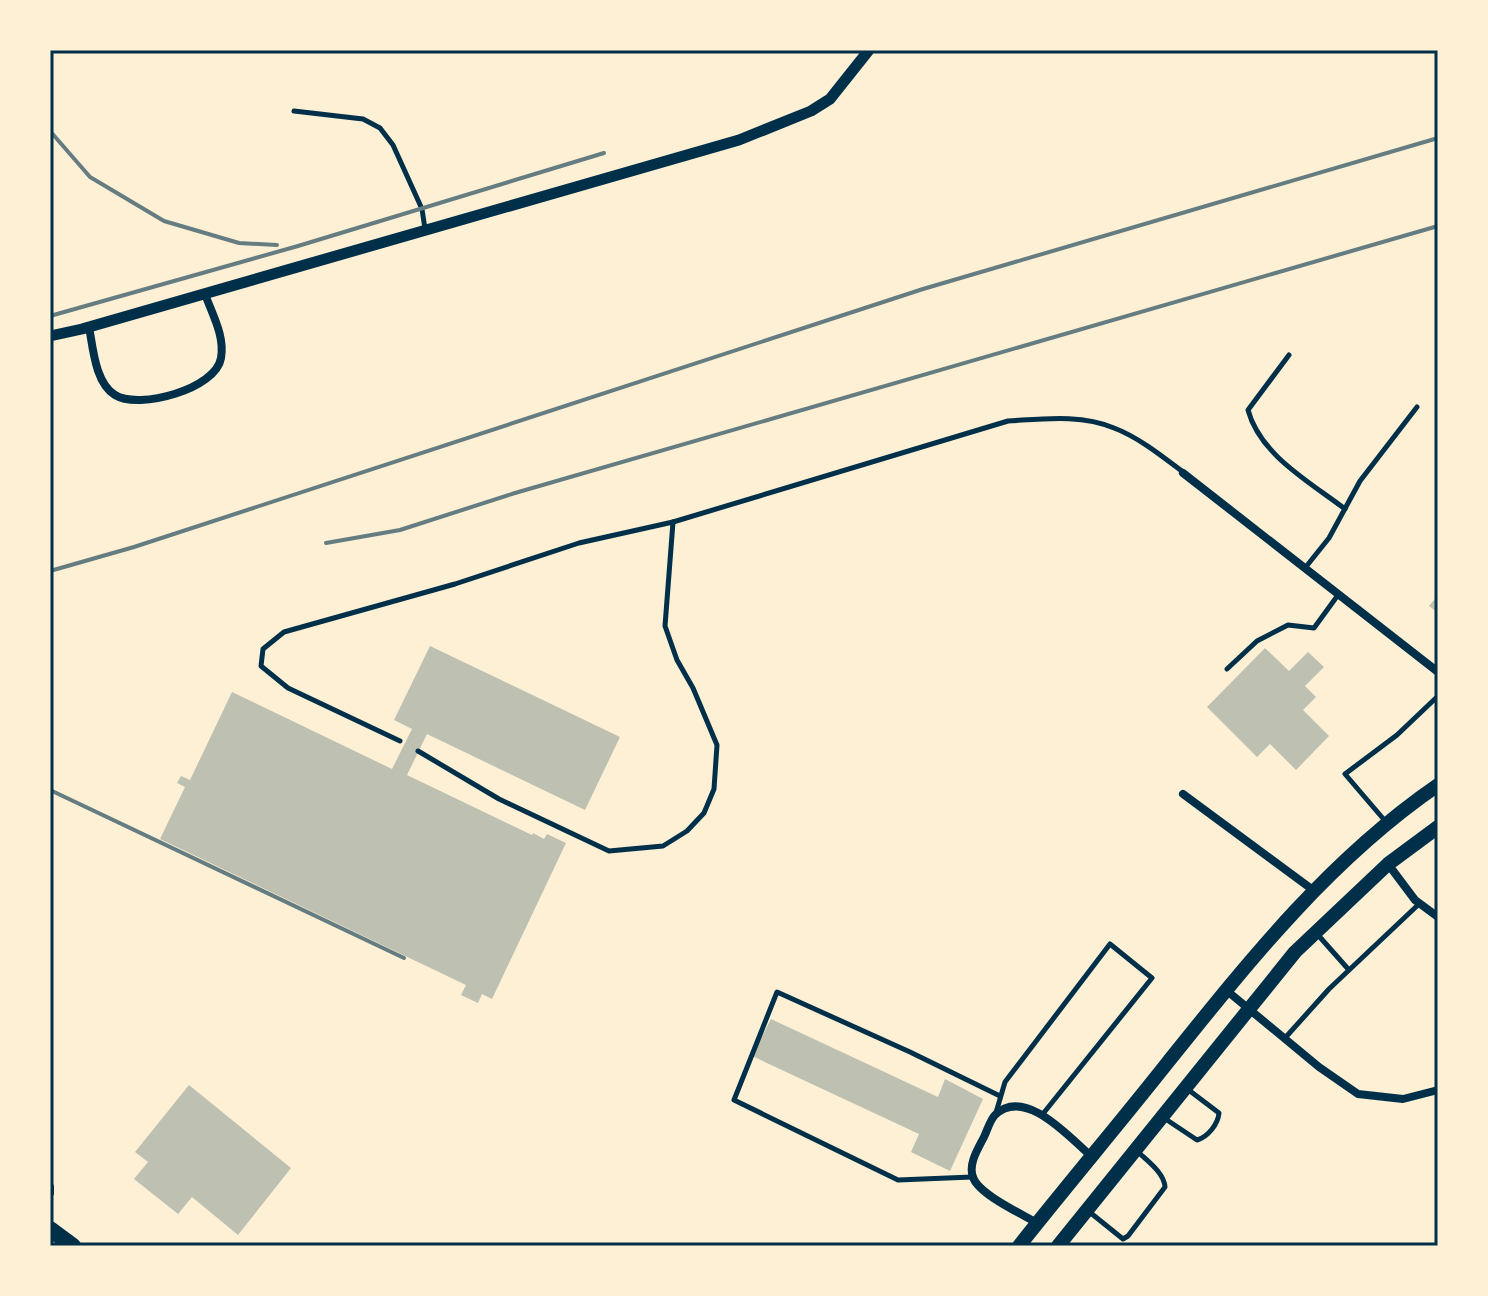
<svg xmlns="http://www.w3.org/2000/svg" width="1488" height="1296" viewBox="0 0 1488 1296" font-family="Jost,sans-serif">
  <style>
    .building { fill: #bec0b2 }
    .lines { fill: none; stroke-linecap: round; stroke-linejoin: round }
    .service { stroke: #003049; stroke-width: 5 }
    .minor { stroke: #003049; stroke-width: 8 }
    .tertiary { stroke: #003049; stroke-width: 11 }
    .primary { stroke: #003049; stroke-width: 14 }
    .trunk { stroke: #003049; stroke-width: 16 }
    .rail { stroke: #657d81; stroke-width: 4 }
    .neatline { fill: none; stroke: #003049; stroke-width: 3 }
  </style>
  <rect width="100%" height="100%" fill="#fdf0d5"/>
  <g class="building">
    <polygon points="1438,595 1438,613 1429,606"/>
    <polygon points="430,646 620,737 585,810 427,734 407,775 532,835 533,833 544,839 547,834 566,843 492,999 482,994 478,1003 461,995 466,985 160,839 185,787 177,783 181,776 190,780 232,692 392,769 412,729 394,720"/>
    <polygon points="1265,648 1289,671 1308,652 1324,667 1305,686 1316,697 1303,710 1329,736 1296,770 1270,744 1257,757 1207,707"/>
    <polygon points="771,1019 938,1097 945,1079 983,1099 950,1171 911,1152 919,1134 752,1056"/>
    <polygon points="189,1085 291,1168 238,1235 192,1197 178,1214 134,1179 148,1162 135,1152"/>
  </g>
  <g class="lines">
    <g class="service">
      <polyline points="294,111 363,119 380,128 393,145 422,209 425,229"/>
      <path d="M1289,355L1248,410C1260,455 1310,482 1345,509"/>
      <path d="M673,522L1008,421C1043,419 1081,414 1114,428C1138,437 1162,456 1183,472"/>
      <polyline points="1305,568 1329,538 1360,481 1417,407"/>
      <polyline points="1227,669 1257,641 1288,625 1314,628 1338,595"/>
      <polyline points="400,741 288,688 261,666 263,649 284,632 455,584 579,543 673,522 665,626 677,660 693,688 717,745 714,789 704,813 687,831 663,846 609,851 499,799 418,751"/>
      <polyline points="1386,822 1345,774 1397,735 1438,696"/>
      <polyline points="1318,935 1349,970"/>
      <polyline points="1285,1038 1329,989 1419,904"/>
      <polyline points="995,1116 1005,1082 1110,944 1152,978 1042,1115"/>
      <path d="M1164,1118L1197,1140C1208,1137 1218,1124 1219,1113L1186,1088"/>
      <polyline points="972,1177 898,1180 734,1100 777,992 910,1052 1000,1096"/>
      <path d="M1087,1210L1123,1239L1128,1236L1165,1187C1164,1172 1146,1160 1136,1150"/>
    </g>
    <g class="minor">
      <path d="M89,327C93,347 95,383 115,395C139,410 216,389 221,358C225,336 212,314 205,294"/>
      <polyline points="1183,473 1438,672"/>
      <polyline points="1183,794 1313,890"/>
      <polyline points="1388,864 1415,900 1438,917"/>
      <polyline points="1226,990 1319,1067 1358,1094 1403,1099 1438,1090"/>
      <polyline points="50,1187 50,1193"/>
      <path d="M1037,1223C1022,1214 978,1194 973,1177C968,1164 978,1149 984,1137C987,1131 990,1120 995,1115C1025,1086 1070,1138 1092,1157"/>
    </g>
    <polyline class="tertiary" points="50,336 82,329 739,140 811,111 830,99 869,50"/>
    <g class="primary">
      <path d="M1019,1246C1068,1184 1119,1124 1168,1062C1249,961 1330,859 1438,785"/>
      <polyline points="1058,1246 1295,952 1388,864 1438,827"/>
    </g>
    <polyline class="trunk" points="50,1229 73,1246"/>
    <g class="rail">
      <polyline points="50,131 90,177 164,221 239,243 277,245"/>
      <polyline points="50,316 298,246 604,153"/>
      <polyline points="326,543 400,530 515,493 1438,226"/>
      <polyline points="50,571 134,547 923,289 1438,138"/>
      <polyline points="50,790 404,958"/>
    </g>
  </g>
  <rect width="1488" height="1296" fill="none" stroke="#fdf0d5" stroke-width="104"/>
  <rect x="52" y="52" width="1384" height="1192" class="neatline"/>
</svg>
